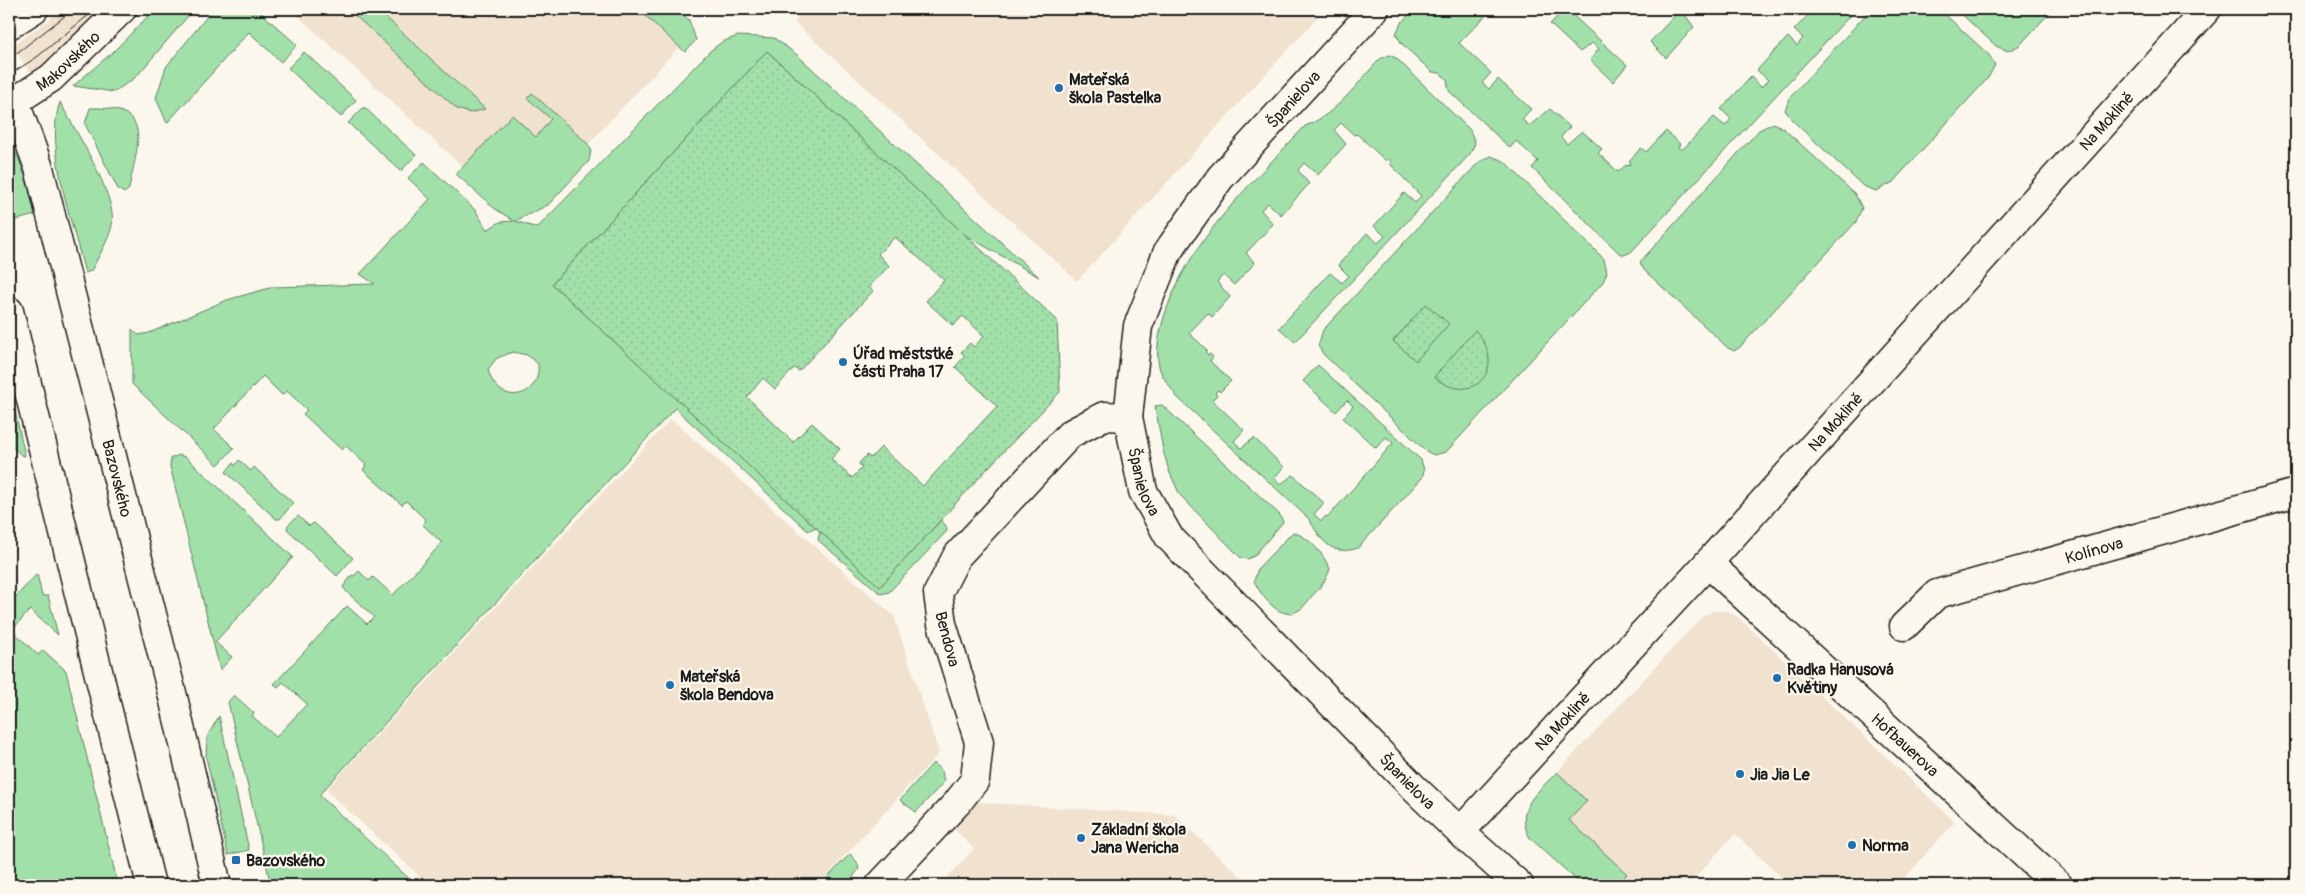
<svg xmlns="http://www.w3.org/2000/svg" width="2305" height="894" viewBox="0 0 2305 894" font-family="Pangolin,sans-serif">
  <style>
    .built { fill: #f0e2ce }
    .grass { fill: #a1e1a9; stroke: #5e7e62; fill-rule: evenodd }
    .park { fill: url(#park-dots); stroke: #5e7e62; fill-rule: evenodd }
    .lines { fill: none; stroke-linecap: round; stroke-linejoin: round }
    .street-casing { stroke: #1c1c1c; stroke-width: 31 }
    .secondary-casing { stroke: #1c1c1c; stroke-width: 31 }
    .street { stroke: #fbf7ec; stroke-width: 28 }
    .secondary { stroke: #fbf7ec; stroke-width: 28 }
    .tram { stroke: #1c1c1c; stroke-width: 1 }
    .poi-dot { fill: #1f6fb2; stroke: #fbf7ec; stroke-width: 2 }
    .labels { text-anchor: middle; stroke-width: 4.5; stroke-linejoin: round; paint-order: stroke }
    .street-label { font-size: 16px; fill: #1c1c1c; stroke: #fbf7ec }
    .poi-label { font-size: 16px; font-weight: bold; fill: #1c1c1c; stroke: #fbf7ec; text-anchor: start }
  </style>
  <defs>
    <pattern id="park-dots" width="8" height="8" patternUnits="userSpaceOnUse" patternTransform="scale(1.25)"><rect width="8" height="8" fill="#a1e1a9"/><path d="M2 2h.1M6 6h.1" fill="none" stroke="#8ac091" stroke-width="1.8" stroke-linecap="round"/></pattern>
  </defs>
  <rect width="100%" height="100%" fill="#fbf7ec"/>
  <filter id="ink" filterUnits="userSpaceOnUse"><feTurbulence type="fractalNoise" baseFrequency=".02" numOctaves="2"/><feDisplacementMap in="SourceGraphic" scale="10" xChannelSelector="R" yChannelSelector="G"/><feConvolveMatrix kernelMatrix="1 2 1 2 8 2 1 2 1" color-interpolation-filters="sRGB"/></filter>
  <g filter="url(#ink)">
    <g class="built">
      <polygon points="64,9 108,9 63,50 34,72 29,71 14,48 15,44"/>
      <polygon points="290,9 639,9 679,47 541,195 470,173"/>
      <polygon points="806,9 1325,9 1077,281 794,22"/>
      <polygon points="671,419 894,616 939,753 818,885 429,885 326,790"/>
      <polygon points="1714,611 1728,611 1740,619 1955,822 1898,885 1790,885 1735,834 1688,885 1636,885 1626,876 1618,885 1582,885 1530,838 1525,828 1523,813 1532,799 1703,616"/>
      <polygon points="974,802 1174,815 1250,885 940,885 974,849 952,827"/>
    </g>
    <g class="grass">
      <polygon points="155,9 194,9 136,77 114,92 73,86 113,52"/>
      <polygon points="213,9 257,9 297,45 281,62 249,32 167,123 156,98 166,67"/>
      <polygon points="348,9 377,9 485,109 470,113 457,109"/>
      <polygon points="638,9 676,9 689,20 696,40 685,52"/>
      <polygon points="1414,9 1492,9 1459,43 1491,73 1482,83 1489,89 1498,79 1531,109 1522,119 1529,126 1550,109 1570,127 1561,137 1567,144 1582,131 1602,149 1598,153 1618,172 1626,165 1628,166 1631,163 1629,161 1641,148 1646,152 1666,131 1680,144 1678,147 1682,150 1714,117 1725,126 1731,119 1721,109 1751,77 1761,87 1768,80 1757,70 1788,37 1797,46 1803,38 1794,30 1814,9 1856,9 1631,252 1624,255 1618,252 1532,168 1538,161 1516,141 1510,148 1449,91 1447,79 1440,73 1432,72 1402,44 1396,34 1401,23"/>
      <polygon points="1550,9 1566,9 1627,65 1613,82 1590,60 1599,49 1592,43 1580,52 1550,24 1558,16"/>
      <polygon points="1681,9 1691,9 1685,15 1694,27 1666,58 1650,42"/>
      <polygon points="1871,9 1939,9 1989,55 1995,65 1988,78 1892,183 1876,191 1863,186 1792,120 1785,110 1791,96"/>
      <polygon points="1956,9 2053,9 2020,45 2008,51 1996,46"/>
      <path d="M738,36L774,38L796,54L1039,277L965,235L767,51L552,284L816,527L808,531L675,408L319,795L416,885H271L228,702L234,695L254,713L252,716L276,737L307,704L283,682L278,687L274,684L347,606L367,624L374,617L346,591L343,587L352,575L354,576L359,571L369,581L373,577L393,595L442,543L422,524L426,520L406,501L402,505L363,470L366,465L346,446L342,450L303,414L307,410L287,391L282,395L263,376L214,429L234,448L218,465L132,384V329L138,335L149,333L227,300L273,287L375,284L360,274L430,199L408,178L424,162L476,211L487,230L500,222L514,221L494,208L456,174L512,115L536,137L551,119L527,98L532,93L588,144L591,150L589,161L548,205L515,221L537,228L710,51L722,42ZM513,352L527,355L538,364C542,399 497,408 488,369L497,358Z"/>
      <polygon points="304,52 356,100 341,117 288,68"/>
      <path d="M1389,55L1396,58L1470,130L1475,143L1470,154L1295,342L1279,328L1330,273L1342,283L1349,276L1338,265L1367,233L1378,243L1385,236L1374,226L1404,193L1415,203L1421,196L1390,164L1392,162L1388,159L1386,161L1357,134L1354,135L1341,123L1334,130L1346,144L1318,175L1304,163L1298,170L1309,184L1281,215L1268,203L1261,210L1273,224L1246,253L1255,263L1234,285L1223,275L1217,282L1230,297L1212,317L1208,313L1189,333L1207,350L1205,352L1208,355L1210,354L1213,357L1210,361L1231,381L1220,392L1218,390L1215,393L1217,395L1212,400L1244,430L1234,441L1241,448L1254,438L1284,467L1274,478L1281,484L1293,475L1324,503L1314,514L1321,521L1326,516L1328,517L1393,443L1386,437L1376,448L1343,418L1353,406L1347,400L1336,412L1303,381L1318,365L1421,460L1424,470L1422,478L1358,548C1331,557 1321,540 1309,519L1176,396C1171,387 1161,377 1159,366C1155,349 1160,330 1165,314C1190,238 1253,183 1305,126C1336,115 1358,82 1380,59Z"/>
      <path d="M60,102C74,129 118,197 112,225C109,240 98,257 91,271L85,273C74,227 44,146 60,102Z"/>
      <polygon points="364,107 416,155 401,171 348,123"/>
      <path d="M90,108C156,106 137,144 129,189L124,193L118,189L85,124Z"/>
      <polygon points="1774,123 1784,129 1855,194 1862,208 1856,222 1740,347 1734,351 1728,348 1644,270 1640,262 1759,130"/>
      <path d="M9,140C23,163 29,189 35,215L9,222Z"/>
      <polygon points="1491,156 1504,161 1604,259 1607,272 1603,282 1446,452 1434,455 1426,451 1324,355 1318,346 1323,330 1479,162"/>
      <polygon points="9,384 25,456 21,455 9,443"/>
      <polygon points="1162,405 1280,515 1283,522 1254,556 1248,559 1241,558 1180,495 1169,471 1163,450 1155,406"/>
      <polygon points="180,455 187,458 293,557 215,642 232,657 220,670 170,466 171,458"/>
      <polygon points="239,460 251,471 254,467 293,503 280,519 276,519 226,472 233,463 235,466"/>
      <polygon points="298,516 309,526 314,523 353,558 337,576 287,529 288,525"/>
      <polygon points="941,520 946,526 947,531 889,592 881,594 818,540 820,531 880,586"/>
      <path d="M1293,532C1309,537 1323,553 1330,569C1326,581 1320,588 1311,597C1307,602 1303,609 1297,611C1279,621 1261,595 1254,581L1258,568Z"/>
      <polygon points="37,574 42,596 48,596 58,635 30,610 12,630 38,655 43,650 66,671 118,885 9,885 9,604"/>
      <polygon points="219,716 249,850 228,855 206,757 207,737"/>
      <polygon points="933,763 942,771 944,782 916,812 900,800"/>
      <path d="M1557,772L1587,801L1569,820L1627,874L1618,885H1582L1530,838C1513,809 1538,792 1557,772Z"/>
      <polygon points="850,854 857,862 859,869 847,885 820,885"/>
    </g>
    <g class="park">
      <path d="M767,51L1057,320L1060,392L987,469L880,587L552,284ZM895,237L944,280L926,301L953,326L963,316L984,336L974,347L970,343L961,352L965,356L955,367L997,406L923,486L881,447L871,458L867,455L859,463L862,468L852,478L831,459L840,449L812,423L793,442L747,397L763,378L775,389L794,368L799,371L873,291L869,287L889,266L878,254Z"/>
      <polygon points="1426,304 1449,324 1416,361 1393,341"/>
      <path d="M1475,330C1510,367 1473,409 1434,377Z"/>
    </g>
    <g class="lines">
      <defs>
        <g id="street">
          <path id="s1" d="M1375,9L1220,178L1168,251L1138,326L1128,417L1143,491L1169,537L1416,790L1460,832L1519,885"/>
          <path id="s2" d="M9,97L15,102L39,168L173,697L217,885"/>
          <polyline points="9,311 151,885"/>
          <path id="s3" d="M1708,563L2058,885"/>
          <path id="s4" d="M1904,626L1937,594L2296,493"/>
          <path id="s5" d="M1460,832L1708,563L2207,9"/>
          <polyline points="880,885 957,803 975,780 979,742 942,624 938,593 957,556 1070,434 1104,416 1128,417"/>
        </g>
        <g id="secondary">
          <polyline points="9,25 34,9"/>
          <path id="s6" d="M9,105L51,78L122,9"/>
        </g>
      </defs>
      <use href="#street" class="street-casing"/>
      <use href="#secondary" class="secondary-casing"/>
      <use href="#street" class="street"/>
      <use href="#secondary" class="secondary"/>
      <g class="tram">
        <polyline points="9,59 74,9"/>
        <polyline points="9,75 37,57 96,9"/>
      </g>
    </g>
  </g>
  <g class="poi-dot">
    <circle cx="1059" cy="88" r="5"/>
    <circle cx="843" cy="362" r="5"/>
    <circle cx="1777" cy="678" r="5"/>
    <circle cx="670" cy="685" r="5"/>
    <circle cx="1740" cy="774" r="5"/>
    <circle cx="1081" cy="838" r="5"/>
    <circle cx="1852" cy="845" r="5"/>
    <rect x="231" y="855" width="10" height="10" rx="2.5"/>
  </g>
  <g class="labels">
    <g class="street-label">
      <text dy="6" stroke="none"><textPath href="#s6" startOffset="74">Makovského</textPath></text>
      <text transform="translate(1293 99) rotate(-48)" y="6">Španielova</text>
      <text dy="6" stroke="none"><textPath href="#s5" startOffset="961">Na Moklině</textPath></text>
      <text dy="6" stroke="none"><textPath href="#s5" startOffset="556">Na Moklině</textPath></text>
      <text dy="6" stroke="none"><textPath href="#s2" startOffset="398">Bazovského</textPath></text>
      <text dy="6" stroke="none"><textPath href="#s1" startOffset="558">Španielova</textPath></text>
      <text dy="6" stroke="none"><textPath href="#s4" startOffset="209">Kolínova</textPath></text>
      <text transform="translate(948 639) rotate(75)" y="6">Bendova</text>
      <text dy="6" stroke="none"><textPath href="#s5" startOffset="151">Na Moklině</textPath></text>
      <text dy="6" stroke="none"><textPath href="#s3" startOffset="268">Hofbauerova</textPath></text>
      <text dy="6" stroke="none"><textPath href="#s1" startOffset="961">Španielova</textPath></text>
    </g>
    <g class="poi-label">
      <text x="1069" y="85">Mateřská<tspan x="1069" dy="18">škola Pastelka</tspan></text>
      <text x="853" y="359">Úřad měststké<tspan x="853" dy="18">části Praha 17</tspan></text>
      <text x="1787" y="675">Radka Hanusová<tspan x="1787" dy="18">Květiny</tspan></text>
      <text x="680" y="682">Mateřská<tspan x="680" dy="18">škola Bendova</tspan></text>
      <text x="1750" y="780">Jia Jia Le</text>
      <text x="1091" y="835">Základní škola<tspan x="1091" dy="18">Jana Wericha</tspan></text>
      <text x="1862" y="851">Norma</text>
      <text x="246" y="866">Bazovského</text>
    </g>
  </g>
  <rect width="2305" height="894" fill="none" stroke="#fbf7ec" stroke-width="30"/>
  <rect x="15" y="15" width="2275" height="864" fill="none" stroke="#1c1c1c" stroke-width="2" filter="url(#ink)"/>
</svg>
